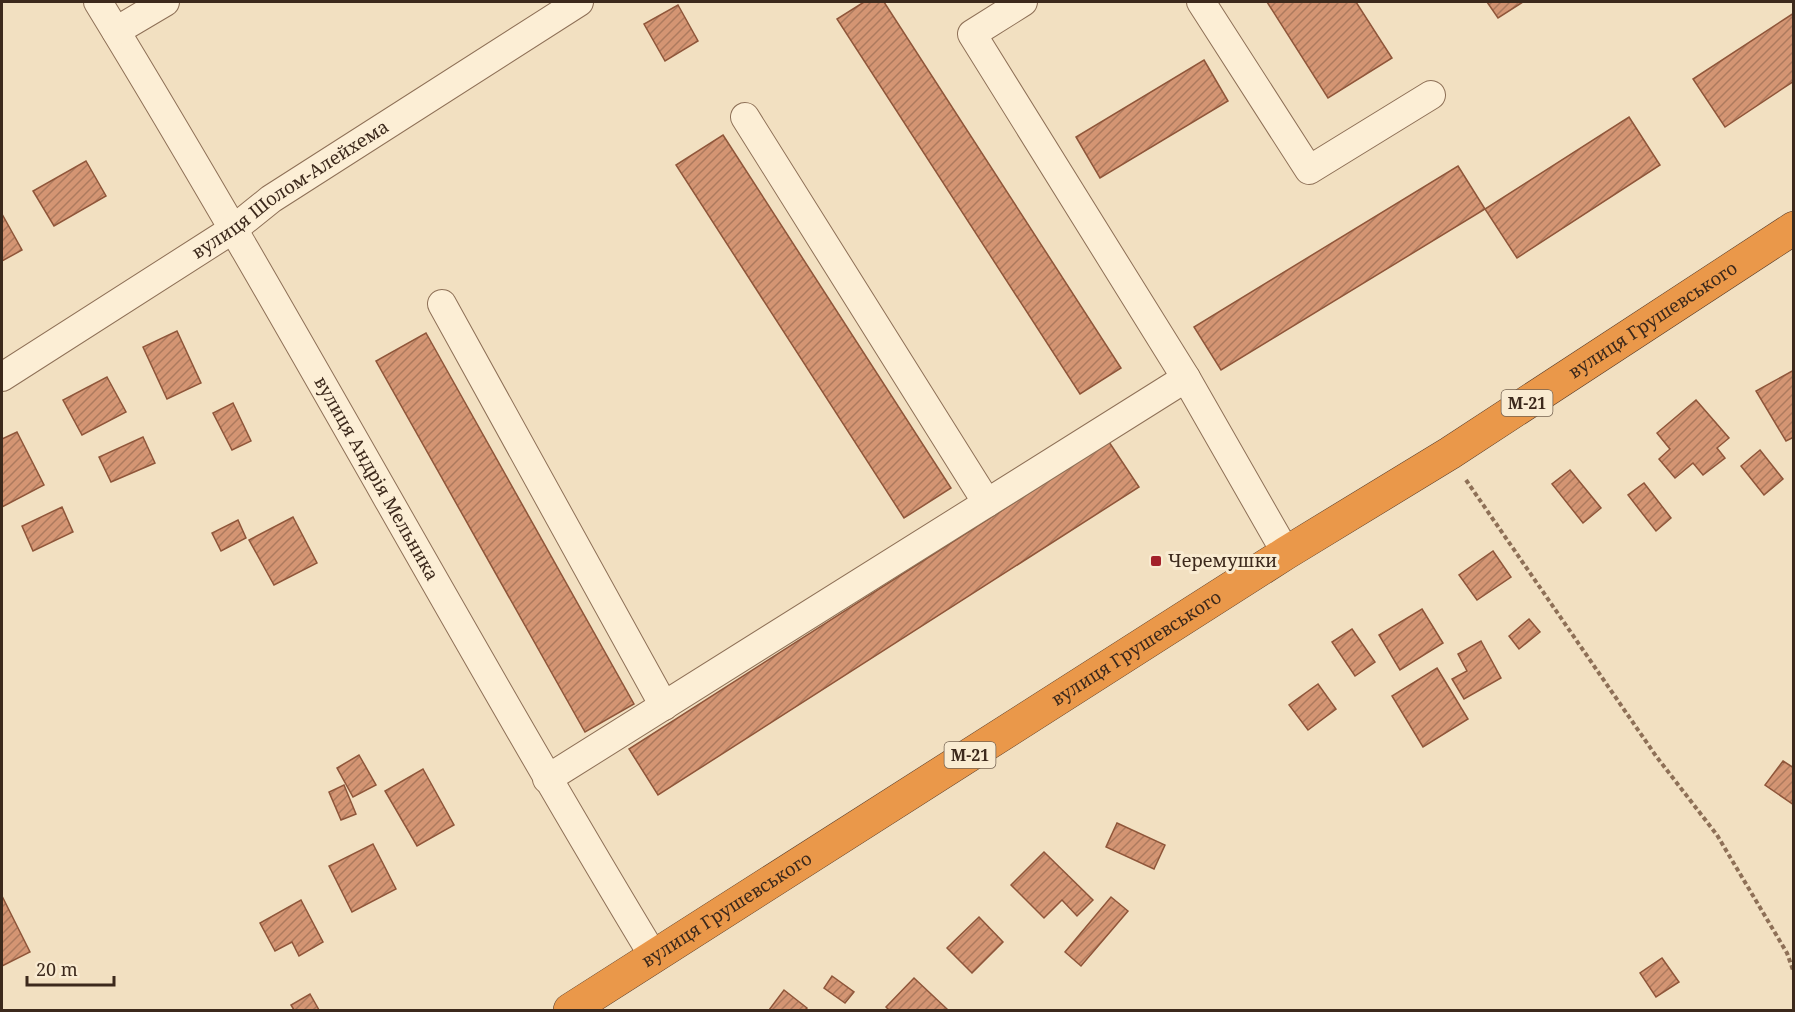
<svg xmlns="http://www.w3.org/2000/svg" width="1795" height="1012" viewBox="0 0 1795 1012" font-family="'Noto Serif',serif">
  <style>
    .building { fill: url(#building-hatch); stroke: #8f563a; stroke-width: 1.5 }
    .lines { fill: none; stroke-linecap: round; stroke-linejoin: round }
    .minor-casing { stroke: #8e7057; stroke-width: 30 }
    .highway-casing { stroke: #5b3e2b; stroke-width: 34 }
    .path { stroke: #8e7057; stroke-width: 4; stroke-dasharray: 4.5 3; stroke-linecap: butt }
    .minor { stroke: #fceed5; stroke-width: 28 }
    .highway { stroke: #ea984a; stroke-width: 33 }
    .poi-dot { fill: #a3212a; stroke: #f9ebd1; stroke-width: 2 }
    .labels { text-anchor: middle; stroke-width: 6; stroke-linejoin: round; paint-order: stroke }
    .shield { fill: #f9ebd1; stroke: #756352; stroke-width: 1.5 }
    .shield-label { font-size: 16px; font-weight: bold; fill: #3c291c }
    .street-label { font-size: 18px; fill: #3c291c; stroke: #f9ebd1 }
    .poi-label { font-size: 18px; fill: #3c291c; stroke: #f9ebd1; text-anchor: start }
  </style>
  <defs>
    <pattern id="building-hatch" width="6" height="6" patternUnits="userSpaceOnUse" patternTransform="scale(1.5)"><rect width="6" height="6" fill="#d49573"/><path d="M-1 1l2-2M0 6l6-6M5 7l2-2" fill="none" stroke="#ad7a5e"/></pattern>
  </defs>
  <rect width="100%" height="100%" fill="#f2e0c1"/>
  <g class="building">
    <polygon points="864,2 884,2 1121,368 1080,394 837,19"/>
    <polygon points="1267,2 1356,2 1392,58 1328,98"/>
    <polygon points="1487,2 1523,2 1498,18"/>
    <polygon points="678,5 698,41 665,61 644,24"/>
    <polygon points="1794,13 1794,81 1725,127 1693,79"/>
    <polygon points="1204,60 1228,101 1100,178 1076,137"/>
    <polygon points="1629,117 1660,165 1517,258 1485,209"/>
    <polygon points="723,135 951,488 904,518 676,165"/>
    <polygon points="86,161 106,196 54,226 33,191"/>
    <polygon points="1458,166 1485,209 1221,370 1194,327"/>
    <polygon points="2,214 22,250 2,261"/>
    <polygon points="177,331 201,383 167,399 143,347"/>
    <polygon points="426,333 634,704 585,732 376,361"/>
    <polygon points="1794,370 1794,437 1786,441 1756,391"/>
    <polygon points="107,377 126,412 82,435 63,400"/>
    <polygon points="1696,400 1729,438 1717,448 1725,458 1703,475 1693,463 1675,478 1659,459 1670,449 1657,433"/>
    <polygon points="233,403 251,441 232,450 213,413"/>
    <polygon points="17,432 44,485 2,507 2,439"/>
    <polygon points="143,437 155,463 111,482 99,457"/>
    <polygon points="1109,442 1139,487 658,795 629,749"/>
    <polygon points="1760,450 1783,479 1764,495 1741,466"/>
    <polygon points="1570,470 1601,508 1583,523 1552,484"/>
    <polygon points="1644,483 1671,518 1656,531 1628,495"/>
    <polygon points="62,507 73,532 33,551 22,526"/>
    <polygon points="293,517 317,563 274,585 249,540"/>
    <polygon points="238,520 246,538 221,551 212,533"/>
    <polygon points="1493,551 1511,577 1477,600 1459,575"/>
    <polygon points="1422,609 1443,643 1400,670 1379,635"/>
    <polygon points="1529,619 1540,632 1519,649 1509,636"/>
    <polygon points="1352,629 1375,662 1355,676 1332,642"/>
    <polygon points="1481,641 1501,678 1464,699 1452,679 1467,671 1458,654"/>
    <polygon points="1437,668 1468,719 1423,747 1392,696"/>
    <polygon points="1318,684 1336,709 1308,730 1289,705"/>
    <polygon points="359,755 376,785 353,797 337,768"/>
    <polygon points="1783,761 1794,768 1794,805 1765,785"/>
    <polygon points="423,769 454,825 417,846 385,791"/>
    <polygon points="344,785 356,814 341,820 329,792"/>
    <polygon points="1117,823 1165,845 1154,869 1106,847"/>
    <polygon points="373,844 396,889 352,912 329,866"/>
    <polygon points="1044,852 1093,900 1077,916 1062,900 1044,918 1011,885"/>
    <polygon points="2,896 30,952 2,966"/>
    <polygon points="1111,897 1128,911 1081,966 1065,952"/>
    <polygon points="301,900 323,942 299,956 292,942 275,951 260,923"/>
    <polygon points="979,917 1003,942 972,973 947,948"/>
    <polygon points="1662,958 1679,982 1656,997 1640,973"/>
    <polygon points="832,976 854,992 845,1003 824,988"/>
    <polygon points="914,978 948,1010 889,1010 886,1007"/>
    <polygon points="784,990 807,1008 805,1010 769,1010"/>
    <polygon points="310,994 319,1010 294,1010 291,1005"/>
  </g>
  <g class="lines">
    <defs>
      <g id="minor">
        <path id="s1" d="M98,2C290,316 463,641 654,957"/>
        <polyline points="1023,2 972,34 1186,378 1286,553"/>
        <polyline points="1201,2 1309,170 1431,95"/>
        <polyline points="116,31 165,2"/>
        <polyline points="745,117 987,503"/>
        <polyline points="442,304 664,706"/>
        <path id="s2" d="M2,377L235,228L271,199L579,2"/>
        <polyline points="547,779 1186,378"/>
      </g>
      <g id="highway">
        <path id="s3" d="M570,1010L1286,553L1450,453L1794,228"/>
      </g>
    </defs>
    <use href="#minor" class="minor-casing"/>
    <use href="#highway" class="highway-casing"/>
    <polyline class="path" points="1466,480 1656,756 1717,835 1787,953 1794,973"/>
    <use href="#minor" class="minor"/>
    <use href="#highway" class="highway"/>
  </g>
  <rect class="poi-dot" x="1150" y="555" width="12" height="12" rx="3"/>
  <g class="labels">
    <g class="shield">
      <rect x="1501.5" y="390" width="51" height="26" rx="4.5"/>
      <rect x="944.5" y="742" width="51" height="26" rx="4.5"/>
    </g>
    <g class="shield-label">
      <text x="1527" y="409">М-21</text>
      <text x="970" y="761">М-21</text>
    </g>
    <g class="street-label">
      <text dy="6" stroke="none"><textPath href="#s2" startOffset="344">вулиця Шолом-Алейхема</textPath></text>
      <text dy="6" stroke="none"><textPath href="#s3" startOffset="1284">вулиця Грушевського</textPath></text>
      <text dy="6" stroke="none"><textPath href="#s1" startOffset="552">вулиця Андрія Мельника</textPath></text>
      <text dy="6" stroke="none"><textPath href="#s3" startOffset="672">вулиця Грушевського</textPath></text>
      <text dy="6" stroke="none"><textPath href="#s3" startOffset="186">вулиця Грушевського</textPath></text>
    </g>
    <g class="poi-label">
      <text x="1168" y="567">Черемушки</text>
    </g>
  </g>
  <rect width="1795" height="1012" fill="none" stroke="#3c291c" stroke-width="6"/>
  <path d="M27 976v9h87v-9" fill="none" stroke="#3c291c" stroke-width="3"/>
  <text x="36" y="976" font-size="18" fill="#3c291c" stroke="#f9ebd1" stroke-width="4.5" paint-order="stroke">20 m</text>
</svg>
